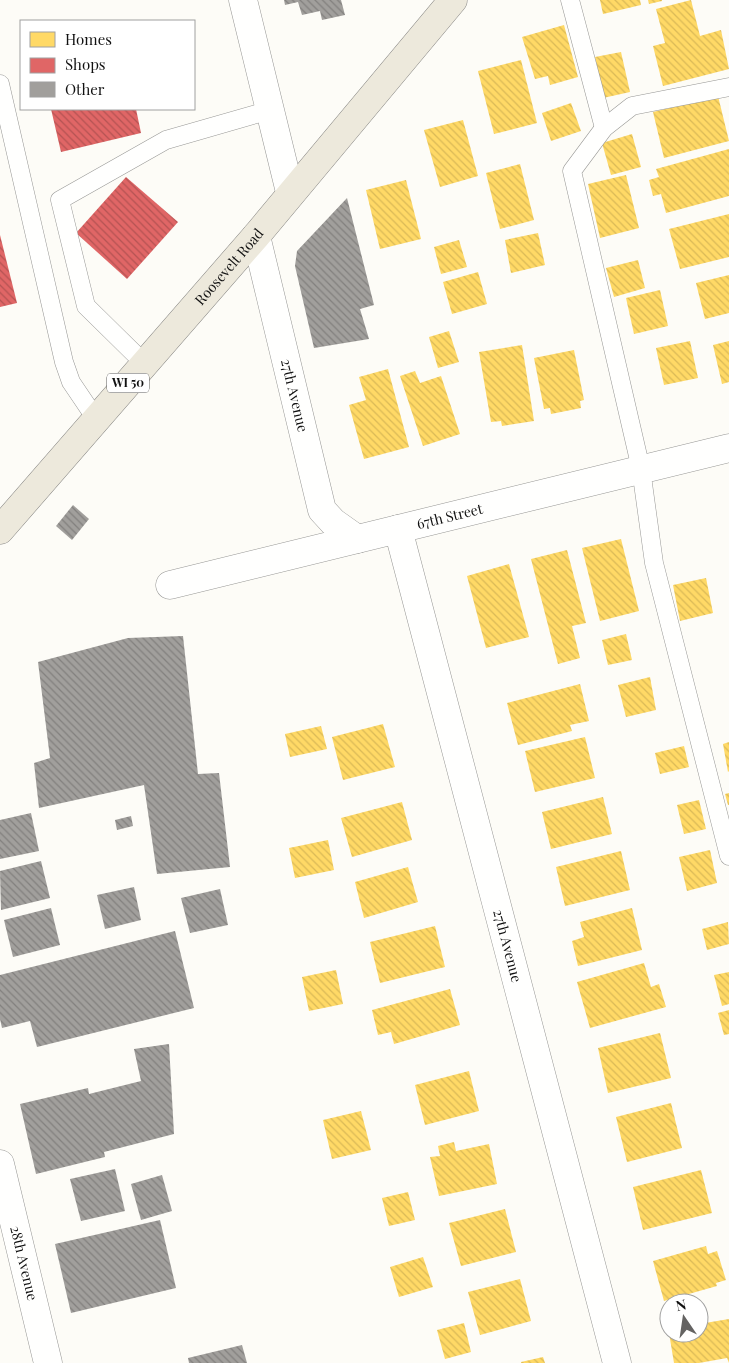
<svg xmlns="http://www.w3.org/2000/svg" width="729" height="1363" viewBox="0 0 729 1363" font-family="'Playfair Display',serif">
  <style>
    .homes { fill: url(#homes-back-hatch) }
    .shops { fill: url(#shops-back-hatch) }
    .building { fill: url(#building-back-hatch) }
    .lines { fill: none; stroke-linecap: round; stroke-linejoin: round }
    .service-casing { stroke: #979795; stroke-width: 19 }
    .minor-casing { stroke: #979795; stroke-width: 29 }
    .primary-casing { stroke: #858482; stroke-width: 29 }
    .service { stroke: #fffffe; stroke-width: 18 }
    .minor { stroke: #fffffe; stroke-width: 28 }
    .primary { stroke: #ede9dc; stroke-width: 28 }
    .labels { text-anchor: middle; stroke-width: 5; stroke-linejoin: round; paint-order: stroke }
    .shield { fill: #fff; stroke: #585858; stroke-width: 1 }
    .shield-label { font-size: 12px; font-weight: bold; fill: #111 }
    .street-label { font-size: 14px; fill: #111; stroke: #fff }
  </style>
  <defs>
    <pattern id="homes-back-hatch" width="6" height="6" patternUnits="userSpaceOnUse" patternTransform="scale(1.25)"><rect width="6" height="6" fill="#ffd966"/><path d="M-1 5l2 2M0 0l6 6M5-1l2 2" fill="none" stroke="#dab957"/></pattern>
    <pattern id="shops-back-hatch" width="6" height="6" patternUnits="userSpaceOnUse" patternTransform="scale(1.25)"><rect width="6" height="6" fill="#e06666"/><path d="M-1 5l2 2M0 0l6 6M5-1l2 2" fill="none" stroke="#b45353"/></pattern>
    <pattern id="building-back-hatch" width="6" height="6" patternUnits="userSpaceOnUse" patternTransform="scale(1.25)"><rect width="6" height="6" fill="#a19f9c"/><path d="M-1 5l2 2M0 0l6 6M5-1l2 2" fill="none" stroke="#82807e"/></pattern>
  </defs>
  <rect width="100%" height="100%" fill="#fdfcf7"/>
  <g class="homes">
    <polygon points="600,0 640,0 641,5 603,14"/>
    <polygon points="648,0 662,0 662,1 649,4"/>
    <polygon points="691,0 700,36 721,30 729,69 663,86 653,46 665,43 656,9"/>
    <polygon points="564,25 578,77 550,85 548,76 535,79 522,37"/>
    <polygon points="621,52 630,92 603,98 595,57"/>
    <polygon points="521,60 537,123 494,134 478,71"/>
    <polygon points="718,96 729,141 664,158 653,112"/>
    <polygon points="571,103 581,131 551,141 542,113"/>
    <polygon points="463,120 478,176 440,187 424,130"/>
    <polygon points="632,134 641,167 611,175 602,143"/>
    <polygon points="729,149 729,196 666,213 661,194 653,196 649,180 659,177 656,169"/>
    <polygon points="520,164 534,220 500,229 486,173"/>
    <polygon points="626,175 639,228 600,238 588,184"/>
    <polygon points="406,180 421,239 380,249 366,190"/>
    <polygon points="729,214 729,257 680,269 669,229"/>
    <polygon points="538,233 545,265 511,273 505,240"/>
    <polygon points="459,240 467,267 441,274 434,247"/>
    <polygon points="638,260 645,288 614,297 606,268"/>
    <polygon points="478,272 487,304 452,314 443,282"/>
    <polygon points="729,275 729,313 705,319 696,283"/>
    <polygon points="660,290 668,326 634,334 626,298"/>
    <polygon points="449,331 459,362 438,368 429,337"/>
    <polygon points="690,341 698,378 664,385 656,348"/>
    <polygon points="729,341 729,382 722,384 713,345"/>
    <polygon points="522,345 534,421 502,426 501,421 491,422 479,352"/>
    <polygon points="574,350 584,400 580,401 581,408 551,414 550,408 544,409 534,358"/>
    <polygon points="388,369 409,447 364,459 349,405 366,400 359,377"/>
    <polygon points="415,371 420,383 441,376 460,434 423,446 400,376"/>
    <polygon points="621,539 639,611 600,621 582,548"/>
    <polygon points="567,550 586,623 572,626 580,658 558,664 531,559"/>
    <polygon points="509,564 529,637 486,648 467,576"/>
    <polygon points="706,578 713,613 680,621 673,585"/>
    <polygon points="626,634 632,660 608,665 602,640"/>
    <polygon points="650,677 656,710 626,717 618,685"/>
    <polygon points="580,684 589,721 570,725 572,731 518,745 507,703"/>
    <polygon points="383,724 395,767 343,780 332,737"/>
    <polygon points="321,726 327,749 290,757 285,734"/>
    <polygon points="585,737 595,778 535,792 525,751"/>
    <polygon points="729,742 729,771 728,772 723,744"/>
    <polygon points="684,746 689,767 660,774 655,753"/>
    <polygon points="729,793 729,805 728,805 725,794"/>
    <polygon points="603,797 612,834 551,849 542,812"/>
    <polygon points="699,800 706,829 684,834 677,805"/>
    <polygon points="402,802 412,840 352,857 341,818"/>
    <polygon points="328,840 334,870 295,878 289,848"/>
    <polygon points="710,850 717,883 687,891 679,857"/>
    <polygon points="621,851 630,890 565,906 556,867"/>
    <polygon points="408,867 418,902 364,918 355,882"/>
    <polygon points="632,908 642,950 578,966 572,941 584,937 580,922"/>
    <polygon points="728,922 729,944 707,950 702,929"/>
    <polygon points="435,926 445,967 380,983 370,942"/>
    <polygon points="644,963 651,987 659,984 666,1007 590,1028 577,982"/>
    <polygon points="336,970 343,1004 309,1011 302,977"/>
    <polygon points="729,972 729,1004 722,1006 714,975"/>
    <polygon points="450,989 460,1025 394,1044 391,1032 378,1035 372,1010"/>
    <polygon points="729,1010 729,1034 724,1035 718,1013"/>
    <polygon points="660,1033 671,1078 608,1093 598,1048"/>
    <polygon points="469,1071 479,1111 425,1125 415,1085"/>
    <polygon points="671,1103 682,1148 627,1162 616,1117"/>
    <polygon points="361,1111 371,1150 332,1159 323,1120"/>
    <polygon points="454,1142 456,1151 489,1144 497,1184 439,1196 430,1157 440,1156 438,1146"/>
    <polygon points="701,1170 712,1213 643,1230 633,1187"/>
    <polygon points="408,1192 415,1220 389,1226 382,1198"/>
    <polygon points="505,1209 516,1252 461,1266 449,1223"/>
    <polygon points="706,1246 708,1254 717,1251 726,1280 716,1283 717,1286 664,1301 653,1261"/>
    <polygon points="423,1257 433,1287 399,1297 390,1267"/>
    <polygon points="520,1279 531,1321 480,1335 468,1292"/>
    <polygon points="729,1319 729,1363 727,1358 699,1363 674,1363 669,1333 699,1333 699,1324"/>
    <polygon points="464,1323 471,1352 445,1359 437,1330"/>
    <polygon points="543,1357 545,1363 521,1363 521,1362"/>
  </g>
  <g class="shops">
    <polygon points="51,109 136,109 141,133 61,152"/>
    <polygon points="126,177 178,222 127,279 76,233"/>
    <polygon points="0,235 17,303 0,307"/>
  </g>
  <g class="building">
    <polygon points="284,0 341,0 345,15 322,20 320,11 302,15 298,2 285,5"/>
    <polygon points="347,198 374,305 360,309 369,339 314,348 295,266 297,251"/>
    <polygon points="73,505 89,519 72,540 56,526"/>
    <polygon points="183,636 198,774 219,773 230,867 157,874 144,785 39,808 34,763 50,758 38,662 128,638"/>
    <polygon points="31,813 39,851 0,859 0,820"/>
    <polygon points="131,816 133,826 117,830 115,820"/>
    <polygon points="41,861 50,898 1,910 0,871"/>
    <polygon points="134,887 141,920 105,929 97,895"/>
    <polygon points="220,889 228,925 190,933 181,898"/>
    <polygon points="51,908 60,945 13,957 4,920"/>
    <polygon points="175,931 194,1008 37,1047 30,1021 2,1028 0,1019 0,975"/>
    <polygon points="169,1044 174,1134 104,1152 105,1157 36,1174 20,1104 88,1088 89,1094 141,1081 134,1049"/>
    <polygon points="115,1169 125,1211 81,1221 70,1179"/>
    <polygon points="162,1175 172,1211 141,1220 131,1184"/>
    <polygon points="160,1220 176,1288 71,1313 55,1244"/>
    <polygon points="242,1345 247,1363 189,1363 188,1358"/>
  </g>
  <g class="lines">
    <defs>
      <g id="service">
        <polyline points="570,0 604,128"/>
        <polyline points="0,84 64,362 71,382 96,419"/>
        <polyline points="729,87 632,106 604,128 572,171 641,469 654,563 729,856"/>
        <polyline points="145,364 86,306 60,200 166,140 270,110"/>
      </g>
      <g id="minor">
        <polyline points="243,0 290,192"/>
        <path id="s1" d="M256,236L322,510L333,522L357,539"/>
        <path id="s2" d="M398,529L617,1363"/>
        <path id="s3" d="M170,585L729,448"/>
        <path id="s4" d="M0,1164L48,1363"/>
      </g>
      <g id="primary">
        <path id="s5" d="M0,530L256,236L453,0"/>
      </g>
    </defs>
    <use href="#service" class="service-casing"/>
    <use href="#minor" class="minor-casing"/>
    <use href="#primary" class="primary-casing"/>
    <use href="#service" class="service"/>
    <use href="#minor" class="minor"/>
    <use href="#primary" class="primary"/>
  </g>
  <g class="labels">
    <rect class="shield" x="107" y="373.5" width="42" height="19" rx="4"/>
    <g class="shield-label">
      <text x="128" y="387">WI 50</text>
    </g>
    <g class="street-label">
      <text dy="5" stroke="none"><textPath href="#s5" startOffset="349">Roosevelt Road</textPath></text>
      <text dy="5" stroke="none"><textPath href="#s1" startOffset="164">27th Avenue</textPath></text>
      <text dy="5" stroke="none"><textPath href="#s3" startOffset="288">67th Street</textPath></text>
      <text dy="5" stroke="none"><textPath href="#s2" startOffset="431">27th Avenue</textPath></text>
      <text dy="5" stroke="none"><textPath href="#s4" startOffset="102">28th Avenue</textPath></text>
    </g>
  </g>
  <rect x="20" y="20" width="175" height="90" fill="#ffffff" stroke="#a0a0a0"/>
  <rect x="30" y="32" width="25" height="15" fill="#ffd966" stroke="#a0a0a0"/>
  <text x="65" y="45" font-size="15" fill="#111111">Homes</text>
  <rect x="30" y="58" width="25" height="15" fill="#e06666" stroke="#a0a0a0"/>
  <text x="65" y="70" font-size="15" fill="#111111">Shops</text>
  <rect x="30" y="82" width="25" height="15" fill="#a19f9c" stroke="#a0a0a0"/>
  <text x="65" y="95" font-size="15" fill="#111111">Other</text>
  <g transform="translate(684 1318) rotate(347)"><circle r="24" fill="#ffffff" stroke="#a0a0a0"/>
  <path d="M0-4L9 19L0 12L-9 19Z" fill="#646362"/>
  <text y="-8" font-size="14" font-weight="bold" text-anchor="middle" fill="#111111">N</text>
  </g>
</svg>
